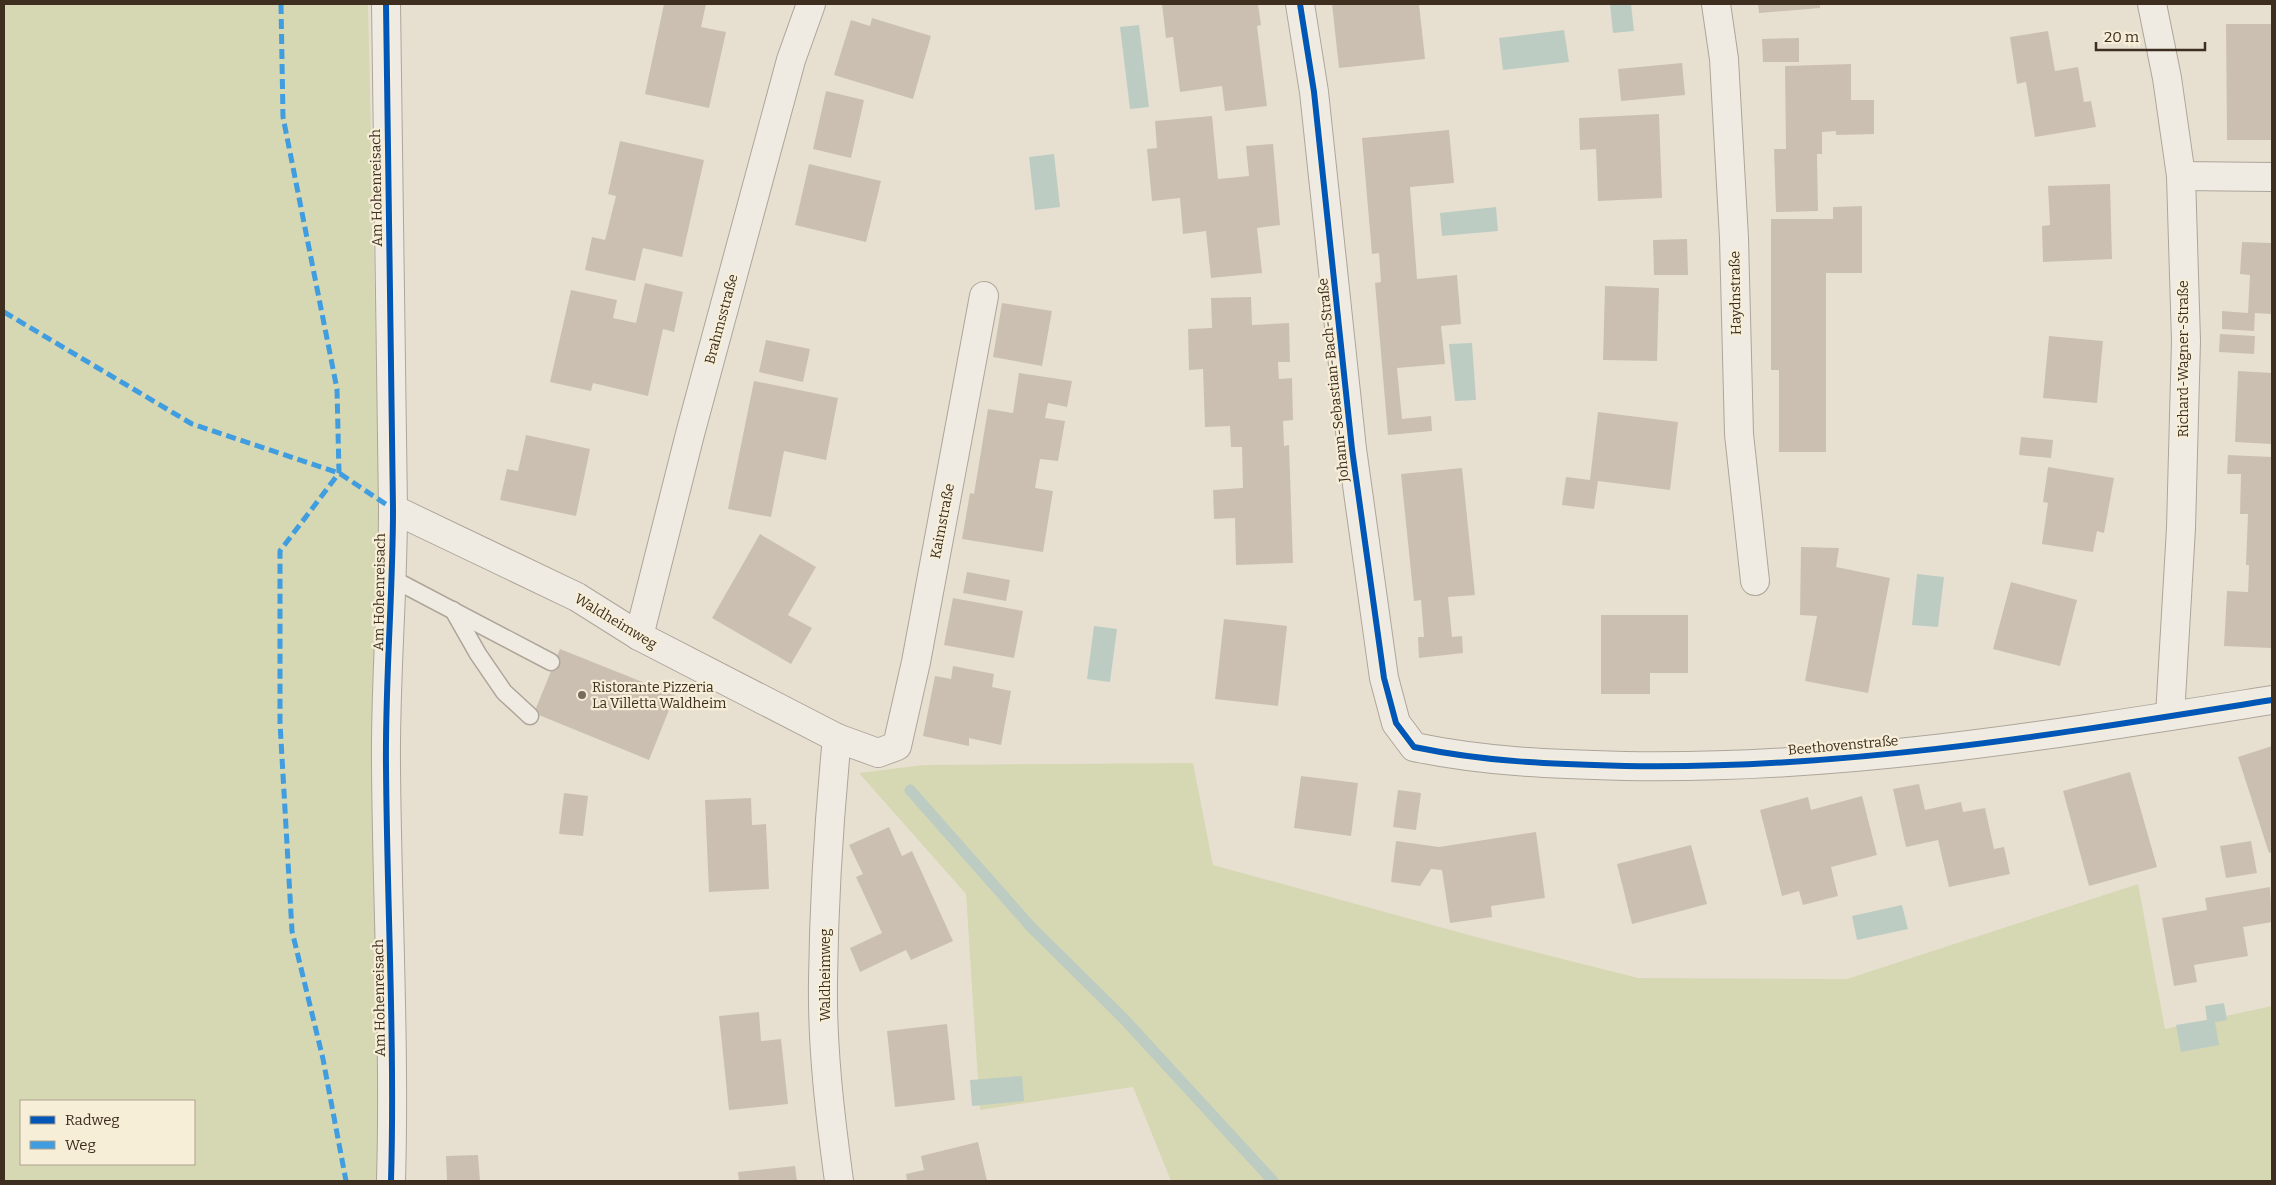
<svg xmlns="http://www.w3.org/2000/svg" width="2276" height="1185" viewBox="0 0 2276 1185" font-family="Bitter,serif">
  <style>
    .green { fill: #d6d7b3; fill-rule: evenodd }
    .water { fill: #bcccc2 }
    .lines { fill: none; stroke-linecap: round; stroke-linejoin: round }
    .stream { stroke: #bcccc2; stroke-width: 11 }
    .building { fill: #cbbfb2 }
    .service-casing { stroke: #ada599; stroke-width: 19 }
    .minor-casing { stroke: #ada599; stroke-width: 30 }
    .service { stroke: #efebe3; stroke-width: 16 }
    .minor { stroke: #efebe3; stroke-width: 28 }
    .quiet { stroke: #3f9de0; stroke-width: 5; stroke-dasharray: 10 5; stroke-linecap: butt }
    .cycleway-casing { stroke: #f7eed8; stroke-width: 9 }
    .cycleway { stroke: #0057b8; stroke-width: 6 }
    .poi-dot { fill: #786c5e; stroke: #f7eed8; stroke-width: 2 }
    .labels { text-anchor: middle; stroke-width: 4.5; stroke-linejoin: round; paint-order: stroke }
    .street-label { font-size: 14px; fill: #3d2e20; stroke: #f7eed8 }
    .poi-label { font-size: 14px; fill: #3d2e20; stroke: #f7eed8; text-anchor: start }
  </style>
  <rect width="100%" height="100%" fill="#e7e0d1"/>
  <g class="green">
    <path d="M4,4H368L393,1088L386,1181H4ZM21,1101H194V1164H21Z"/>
    <polygon points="1193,763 1213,865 1476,937 1638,978 1847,979 2138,884 2165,1029 2272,1006 2272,1181 1171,1181 1133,1087 980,1110 966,894 859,773 924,765"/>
  </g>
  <g class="water">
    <polygon points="1610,4 1631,4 1634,31 1613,33"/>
    <polygon points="1139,25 1149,107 1130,109 1120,27"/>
    <polygon points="1564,30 1569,62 1503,70 1499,38"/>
    <polygon points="1054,154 1060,207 1035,210 1029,157"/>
    <polygon points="1496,207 1498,231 1442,236 1440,213"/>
    <polygon points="1472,343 1476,400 1455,401 1449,344"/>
    <polygon points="1917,574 1944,577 1938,627 1912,625"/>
    <polygon points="1094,626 1117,629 1110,682 1087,679"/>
    <polygon points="1902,905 1908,929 1857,940 1852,916"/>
    <polygon points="2224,1003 2227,1020 2215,1022 2219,1045 2181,1052 2176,1025 2207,1020 2205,1006"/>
    <polygon points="1022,1076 1024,1101 972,1106 970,1080"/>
  </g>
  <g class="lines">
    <polyline class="stream" points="910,790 1031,927 1124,1019 1273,1181"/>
  </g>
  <g class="building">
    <polygon points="664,4 706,4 701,27 726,32 709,108 645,94"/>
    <polygon points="1162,4 1258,4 1261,25 1257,26 1267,106 1225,111 1222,86 1180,92 1173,37 1166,38"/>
    <polygon points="1332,4 1419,4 1425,59 1339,68"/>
    <polygon points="1758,4 1820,4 1820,8 1759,13"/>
    <polygon points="872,18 931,36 913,99 834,75 851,20 870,26"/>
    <polygon points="2226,24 2272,24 2272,140 2227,140"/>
    <polygon points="2048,31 2055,71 2078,67 2084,102 2091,101 2096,127 2035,137 2026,82 2017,84 2010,37"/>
    <polygon points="1799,38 1799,62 1763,62 1762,39"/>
    <polygon points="1682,63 1685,95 1621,101 1618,69"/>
    <polygon points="1851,64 1851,100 1874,100 1874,134 1836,135 1836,131 1822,132 1822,154 1817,154 1818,211 1776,212 1774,149 1786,149 1785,66"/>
    <polygon points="826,91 864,100 851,158 813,149"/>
    <polygon points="1659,114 1662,198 1598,201 1596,149 1580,150 1579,118"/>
    <polygon points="1212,116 1218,179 1249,176 1246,146 1273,144 1280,225 1257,228 1262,273 1211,278 1206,231 1183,234 1180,198 1152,201 1147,149 1157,148 1155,121"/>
    <polygon points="1449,130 1454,183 1410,187 1417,279 1457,275 1461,324 1441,326 1445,364 1397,368 1402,419 1431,416 1432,431 1388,435 1375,283 1381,282 1379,253 1372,254 1362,138"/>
    <polygon points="620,141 704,160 682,257 643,248 635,281 585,270 592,237 605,240 616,196 608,194"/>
    <polygon points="809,164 881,181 866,242 795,225"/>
    <polygon points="2110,184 2112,259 2043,262 2042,226 2050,225 2048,186"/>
    <polygon points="1862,206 1862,273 1826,273 1826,452 1779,452 1779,370 1771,370 1771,219 1833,219 1833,207"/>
    <polygon points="1687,239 1688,275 1654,275 1653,240"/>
    <polygon points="2242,242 2272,243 2272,314 2255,313 2254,331 2222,329 2222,311 2248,313 2250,275 2240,274"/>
    <polygon points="645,283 683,292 674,332 663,329 648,396 593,383 591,391 550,382 571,290 617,300 613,318 636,323"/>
    <polygon points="1605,286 1659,288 1657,361 1603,360"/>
    <polygon points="1251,297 1252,325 1289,323 1290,362 1278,362 1279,379 1292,378 1293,420 1283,421 1284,446 1289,445 1293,563 1236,565 1235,518 1214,519 1213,490 1243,488 1242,447 1231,447 1230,426 1205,427 1203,369 1189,370 1188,329 1212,328 1211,298"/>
    <polygon points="1002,303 1052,311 1042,366 993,357"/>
    <polygon points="2220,334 2255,336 2254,354 2219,352"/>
    <polygon points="2049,336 2103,341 2097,403 2043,398"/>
    <polygon points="766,340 810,349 803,382 759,372"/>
    <polygon points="2238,371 2272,373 2272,444 2235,442"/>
    <polygon points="1019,373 1072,381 1067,407 1048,403 1045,418 1065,421 1058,461 1040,459 1035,488 1053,491 1043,552 962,539 970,493 974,494 988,409 1013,413"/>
    <polygon points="754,381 838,398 826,460 784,451 771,517 728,509"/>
    <polygon points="1598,412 1678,422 1670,490 1598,481 1594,509 1562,505 1566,477 1590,480"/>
    <polygon points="526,435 590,449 576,516 500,500 507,469 518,471"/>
    <polygon points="2021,437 2053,440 2051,458 2019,455"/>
    <polygon points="2228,455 2272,457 2272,648 2224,646 2227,591 2248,592 2249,565 2246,565 2248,514 2240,514 2241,474 2227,474"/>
    <polygon points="2048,467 2114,478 2104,533 2097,531 2093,552 2042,544 2048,503 2043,502"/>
    <polygon points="1462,468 1475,595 1448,597 1452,637 1462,636 1463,653 1419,658 1418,637 1424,637 1421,600 1414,601 1401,474"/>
    <polygon points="760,534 816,567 788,615 812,628 791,664 712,618"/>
    <polygon points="1801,547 1839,548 1836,567 1890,578 1868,693 1805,681 1817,616 1800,615"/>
    <polygon points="967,572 1010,580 1006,601 963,593"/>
    <polygon points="2011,582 2077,600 2060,666 1993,649"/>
    <polygon points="953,598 1023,611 1014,658 944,645"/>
    <polygon points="1601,615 1688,615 1688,673 1650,673 1650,694 1601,694"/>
    <polygon points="1224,619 1287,626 1278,706 1215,699"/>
    <polygon points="560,649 675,695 649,760 534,713"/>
    <polygon points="953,666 994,674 992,687 1011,691 1001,745 969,738 969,746 923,736 935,676 951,679"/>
    <polygon points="2272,746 2272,852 2269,853 2238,757"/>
    <polygon points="2130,772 2157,867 2089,886 2063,791"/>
    <polygon points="1301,776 1358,783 1351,836 1294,828"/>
    <polygon points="1919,784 1925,810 1961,802 1963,812 1985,808 1994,849 2004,847 2010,874 1949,887 1938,840 1906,847 1893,789"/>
    <polygon points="1398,790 1421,793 1416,830 1393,827"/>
    <polygon points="564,793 588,796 583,836 559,834"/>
    <polygon points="1862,796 1877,855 1831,867 1838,896 1803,905 1799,891 1782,896 1760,810 1808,797 1811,810"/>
    <polygon points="751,798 752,825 766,824 769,889 709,892 705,800"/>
    <polygon points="889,827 902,856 912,851 953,941 911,960 906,950 860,972 850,948 882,933 856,877 863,874 849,845"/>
    <polygon points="1536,832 1545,898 1491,906 1492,917 1450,923 1442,870 1431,869 1420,886 1391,882 1396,841 1439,847"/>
    <polygon points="2251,841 2257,873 2226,878 2220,846"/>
    <polygon points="1691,845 1707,904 1632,924 1617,864"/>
    <polygon points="2270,887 2272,922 2243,927 2248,956 2194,965 2197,982 2174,986 2162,918 2207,910 2205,898"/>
    <polygon points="759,1012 761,1041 781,1039 788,1104 729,1110 719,1016"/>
    <polygon points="947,1024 955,1100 895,1107 887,1031"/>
    <polygon points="978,1142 987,1181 907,1181 906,1174 924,1170 921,1156"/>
    <polygon points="478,1155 480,1181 447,1181 446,1156"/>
    <polygon points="795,1166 797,1181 739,1181 738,1172"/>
  </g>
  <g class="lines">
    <defs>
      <g id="service">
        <polyline points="393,579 551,662"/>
        <polyline points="453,610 478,654 504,692 530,716"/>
      </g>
      <g id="minor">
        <path d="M386,4L393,509C393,594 385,680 386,766C387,904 395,1043 391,1181"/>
        <path d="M1300,4L1314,92L1352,449L1384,678L1396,723L1414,747C1486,762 1552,764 1625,766C1843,770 2058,734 2272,700"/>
        <polyline points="1716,4 1724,59 1734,238 1739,434 1755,581"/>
        <polyline points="2152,4 2167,78 2181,176 2186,341 2181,528 2170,716"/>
        <polyline points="2181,176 2272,177"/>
        <polyline points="393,509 577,597 639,636 837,738 878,753 897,746 916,662 984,296"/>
        <polyline points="639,636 690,434 791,60 811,4"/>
        <path d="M837,738C829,819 824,900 823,981C822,1048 830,1115 839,1181"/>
      </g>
    </defs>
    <use href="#service" class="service-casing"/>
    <use href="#minor" class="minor-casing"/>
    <use href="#service" class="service"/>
    <use href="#minor" class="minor"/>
    <g class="quiet">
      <polyline points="281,4 283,117 337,389 339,473 280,551 280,723 292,931 323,1059 346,1181"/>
      <polyline points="4,312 192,424 339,473 393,509"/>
    </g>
    <defs>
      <g id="cycleway">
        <path d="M386,4L393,509C393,594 385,680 386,766C387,904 395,1043 391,1181"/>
        <path d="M1300,4L1314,92L1352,449L1384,678L1396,723L1414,747C1486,762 1552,764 1625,766C1843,770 2058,734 2272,700"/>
      </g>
    </defs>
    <use href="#cycleway" class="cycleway-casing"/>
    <use href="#cycleway" class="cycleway"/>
  </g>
  <circle class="poi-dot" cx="582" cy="695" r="5"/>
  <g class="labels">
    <g class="street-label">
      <text transform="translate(376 188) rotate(-91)" y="5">Am Hohenreisach</text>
      <text transform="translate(1735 293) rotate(-91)" y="5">Haydnstraße</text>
      <text transform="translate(721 319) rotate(-75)" y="5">Brahmsstraße</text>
      <text transform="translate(2183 359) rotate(-90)" y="5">Richard-Wagner-Straße</text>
      <text transform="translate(1333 380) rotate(-96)" y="5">Johann-Sebastian-Bach-Straße</text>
      <text transform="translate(942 521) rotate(-79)" y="5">Kaimstraße</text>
      <text transform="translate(379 592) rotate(-89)" y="5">Am Hohenreisach</text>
      <text transform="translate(616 621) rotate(31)" y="5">Waldheimweg</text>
      <text transform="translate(1843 745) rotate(-5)" y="5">Beethovenstraße</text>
      <text transform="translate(825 975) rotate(-90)" y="5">Waldheimweg</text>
      <text transform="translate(379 998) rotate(-91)" y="5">Am Hohenreisach</text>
    </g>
    <g class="poi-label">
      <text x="592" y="692">Ristorante Pizzeria<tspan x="592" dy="16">La Villetta Waldheim</tspan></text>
    </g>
  </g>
  <rect width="2276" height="1185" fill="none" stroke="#3d2e20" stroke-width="10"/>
  <rect x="20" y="1100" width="175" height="65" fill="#f7eed8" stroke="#ada18e"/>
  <rect x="30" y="1116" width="25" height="8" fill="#0057b8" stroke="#ada18e"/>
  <text x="65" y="1125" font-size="15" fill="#3d2e20">Radweg</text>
  <rect x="30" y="1141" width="25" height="8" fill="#3f9de0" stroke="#ada18e"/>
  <text x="65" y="1150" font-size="15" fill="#3d2e20">Weg</text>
  <path d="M2096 42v8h109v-8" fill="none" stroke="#3d2e20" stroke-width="2.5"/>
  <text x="2104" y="42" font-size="15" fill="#3d2e20" stroke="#f7eed8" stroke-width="4" paint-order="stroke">20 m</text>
</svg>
